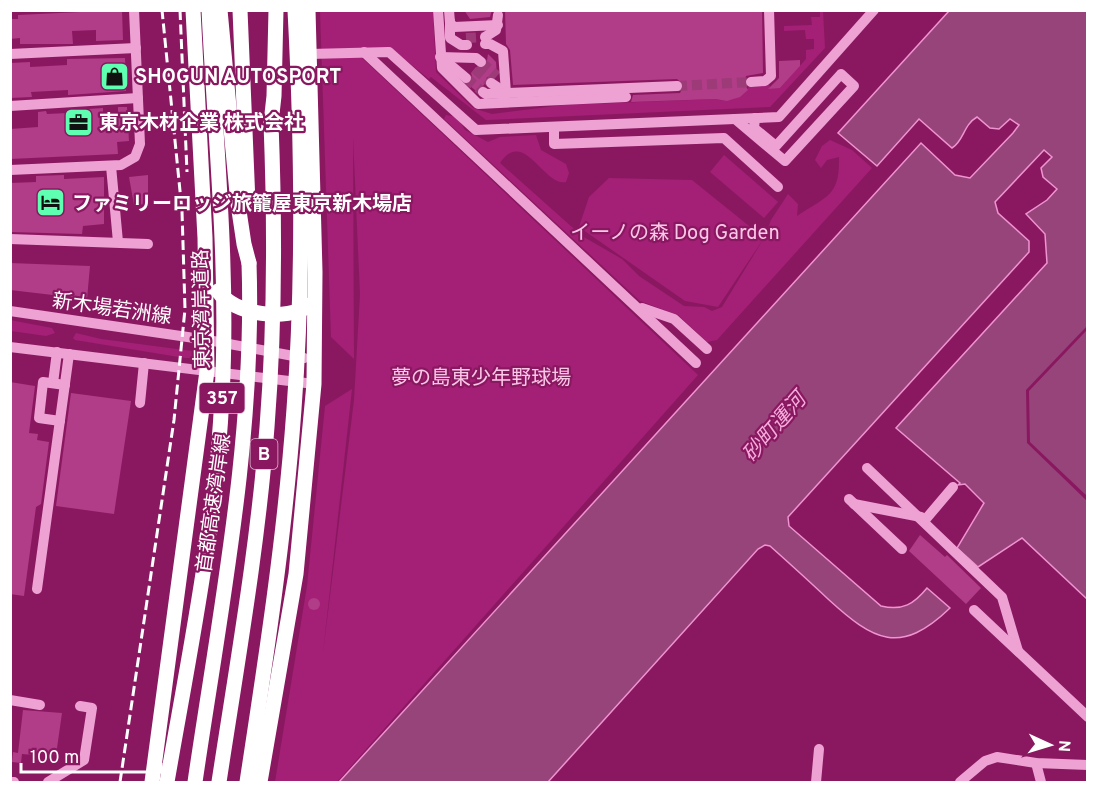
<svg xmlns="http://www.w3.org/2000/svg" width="1098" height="793" viewBox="0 0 1098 793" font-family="Overpass,'Noto Sans JP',sans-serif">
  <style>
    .green { fill: #a32076 }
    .water { fill: #97447a; stroke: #f093d1; stroke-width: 1.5 }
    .pier { fill: #8a1860 }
    .building { fill: #b13c87 }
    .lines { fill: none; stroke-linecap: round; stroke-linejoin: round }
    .minor-tunnel { stroke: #9c3b78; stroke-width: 10; stroke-dasharray: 10 5; stroke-linecap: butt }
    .minor { stroke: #eea1d3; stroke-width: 10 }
    .highway { stroke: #fff; stroke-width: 15 }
    .rail { stroke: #fff; stroke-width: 3; stroke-dasharray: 10 4.5; stroke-linecap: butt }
    .highway-bridge { stroke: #fff; stroke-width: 15 }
    .labels { text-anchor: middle; stroke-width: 4.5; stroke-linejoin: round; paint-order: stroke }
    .shield { fill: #8a1860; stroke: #dcbacf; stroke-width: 1.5 }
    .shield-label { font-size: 18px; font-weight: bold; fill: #fff }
    .poi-label { font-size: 20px; font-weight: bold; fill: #fff; stroke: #8a1860; text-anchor: start }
    .park-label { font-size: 20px; fill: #fac7e8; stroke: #8a1860 }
    .street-label { font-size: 20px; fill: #fff; stroke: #8a1860 }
    .water-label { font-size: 21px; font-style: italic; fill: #f5acdc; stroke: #8a1860 }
  </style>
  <rect width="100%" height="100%" fill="#8a1860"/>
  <g class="green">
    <path d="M320,11H433L436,72L473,108L492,114L563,105L715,99C729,103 740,98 749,87L769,85L771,88H780L806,59V50L814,49V39H806L805,30L784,31V26L812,25L811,17H820V11H823L825,48L770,107L486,120L431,77L429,79L392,49H324L361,57L698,375L337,782H275L307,586L325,406L352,389L323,653L354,400L360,294L353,137L354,359L331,337Z"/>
    <path d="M446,115L457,117L465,130L488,142L500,137L536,135L541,150L566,164L569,173L566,182C544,187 524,127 500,163L582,236L622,259L639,276L684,306L704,307L712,311L722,307L764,238L718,307L685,301L579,227L589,197L609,178L692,180L764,238L771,220L788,194L798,204L797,216C827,196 840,196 839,157L827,160L821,168L815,160L822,146L830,140L852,150L872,168L717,340L707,342L678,315L640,301L444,119Z"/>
    <polygon points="724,155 778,202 764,218 710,172"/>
    <polygon points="10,320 52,328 55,333 46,336 11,331"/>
    <polygon points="76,333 101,339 192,351 194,354 191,358 185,358 75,340 73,338"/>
  </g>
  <path class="water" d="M949,11H1087V599L1022,538L978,567L957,548L984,503L965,484L958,485L960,483L896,428L1047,263L1045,234L1026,214L1047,200L1057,189L1043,177L1041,168L1052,157L1044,150L995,202L998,213L1029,241V252L788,517L789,526L881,606C903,611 914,604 927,588L950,608C900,656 874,641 828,599C809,581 789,563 770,546L765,545L758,549L548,782H339L921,143L955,175L970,178L1013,133L1019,125L1010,119L999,129L990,128L977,117C963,125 964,141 952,148L919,119L877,166L838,133Z"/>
  <polygon class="pier" points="1087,326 1087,330 1029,391 1030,442 1087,496 1087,501 1027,443 1026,390"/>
  <g class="building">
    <polygon points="122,10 123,40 96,41 96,30 72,31 73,44 20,44 20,38 10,39 10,19 18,19 18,15"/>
    <polygon points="464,10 492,10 490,17 470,19"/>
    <polygon points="505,10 762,10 763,73 746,76 744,83 748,90 740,97 727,101 715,99 631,102 633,95 680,93 684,85 677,79 513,85 510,50 506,44"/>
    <polygon points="488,54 496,62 497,76 487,77 484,85 476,91 469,85 473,79 471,73 476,67 480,69 486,67"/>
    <polygon points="125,58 126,91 68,95 68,90 31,92 32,97 10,98 10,63 30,62 30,67 67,65 67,59"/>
    <polygon points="800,60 800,66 780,88 768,89 779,78 779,61"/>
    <polygon points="118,107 127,107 129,141 117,142 118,154 10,159 10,129 38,127 38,112 46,111 47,114 88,112 88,109 103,108 103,115 118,114"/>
    <polygon points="64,175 64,179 104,177 104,224 83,226 82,234 10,232 10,183 36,182 36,176"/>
    <polygon points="148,175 148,204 134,205 129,177"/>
    <polygon points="10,263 90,266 87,299 10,290"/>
    <polygon points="10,382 35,386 29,433 38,434 37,440 49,442 41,504 36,507 24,596 10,594"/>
    <polygon points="71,393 131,401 114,514 56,506"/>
    <polygon points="920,535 945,557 947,555 981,588 966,604 909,551"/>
    <circle cx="314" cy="604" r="6"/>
    <polygon points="23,710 62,713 56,755 34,752 34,755 22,754 21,763 12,762 13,752 18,753"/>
  </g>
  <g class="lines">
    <g class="minor-tunnel">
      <polyline points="466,38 485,37"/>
      <polyline points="481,62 497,76"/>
      <polyline points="475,69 491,83"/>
      <polyline points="466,78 483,92"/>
      <polyline points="677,86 751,82"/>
    </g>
    <g class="minor">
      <polyline points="438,10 442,68 478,104 626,97"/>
      <polyline points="449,10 450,23 454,27 498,25"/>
      <polyline points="450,21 450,38 461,45 467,45"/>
      <polyline points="485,37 496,30 498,15"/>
      <polyline points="485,44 490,44 503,51 506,93"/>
      <polyline points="364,52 696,363"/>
      <polyline points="10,54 136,48"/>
      <polyline points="310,54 389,52 476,130 779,117 874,10"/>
      <polyline points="440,57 476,58 481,62"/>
      <polyline points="441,57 466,78"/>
      <polyline points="751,82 765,81 771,76 769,10"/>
      <polyline points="491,83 506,93"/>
      <polyline points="483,92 486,94 677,86"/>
      <polyline points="10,106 138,98"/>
      <polyline points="735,119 785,161 854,86 841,74 776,146 754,128 755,118"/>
      <polyline points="554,127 554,144 724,138 778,187"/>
      <polyline points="111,166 118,242"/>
      <polyline points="10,170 121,165 135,157 140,144 134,10"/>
      <polyline points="10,239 148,244"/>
      <polyline points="642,308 674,319 707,349"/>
      <polyline points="10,311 208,340 304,358"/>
      <polyline points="10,347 314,384"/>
      <polyline points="53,383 57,352"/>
      <polyline points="140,403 144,363"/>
      <polyline points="60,421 39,418 43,382 65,385"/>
      <polyline points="867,468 1002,597 1018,651"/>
      <polyline points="849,499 902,549"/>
      <polyline points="854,504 921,517"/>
      <polyline points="925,520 953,487"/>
      <polyline points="37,589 69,354"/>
      <polyline points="974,610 1088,717"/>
      <polyline points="10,700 40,705"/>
      <polyline points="1036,763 1041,782"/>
      <polyline points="10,782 14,782"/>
      <polyline points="48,782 84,760 92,708 80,706"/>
      <polyline points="816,782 819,749"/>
      <polyline points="960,782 985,761 997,757 1036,763 1088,765"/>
    </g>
    <g class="highway">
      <polyline points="220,10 238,204 244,244 249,263"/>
      <polyline points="240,10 248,203"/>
      <polyline points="271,123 274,96 276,10"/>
      <path d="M218,291C234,315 287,322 310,305"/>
      <polyline points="152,782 207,371 205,238 193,10"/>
      <polyline points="260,782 296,574 314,384 315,272 308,10"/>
    </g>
    <g class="rail">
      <polyline points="180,10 187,172"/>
      <polyline points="120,782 174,420 185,309 182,211 162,10"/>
    </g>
    <g class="highway-bridge">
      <path d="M167,782C189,655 216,525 222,396C229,268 215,139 209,10"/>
      <path d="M195,782C220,611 255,437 249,263"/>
      <path d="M219,782C237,664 258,546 267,427C275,325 275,225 271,123"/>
      <path d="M247,782C266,658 285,535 294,409C304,276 302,144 295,10"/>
    </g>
  </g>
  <defs>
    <symbol id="shop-square" viewBox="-11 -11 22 22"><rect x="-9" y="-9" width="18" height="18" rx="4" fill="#5effb0" stroke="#8a1860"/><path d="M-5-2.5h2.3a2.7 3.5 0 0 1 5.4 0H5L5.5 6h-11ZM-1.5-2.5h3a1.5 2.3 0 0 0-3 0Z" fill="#111"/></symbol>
    <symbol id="office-square" viewBox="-11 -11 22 22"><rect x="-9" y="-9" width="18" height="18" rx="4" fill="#5effb0" stroke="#8a1860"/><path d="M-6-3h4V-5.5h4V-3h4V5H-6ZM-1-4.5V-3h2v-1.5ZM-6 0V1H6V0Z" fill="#111"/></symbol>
    <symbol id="hotel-square" viewBox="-11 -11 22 22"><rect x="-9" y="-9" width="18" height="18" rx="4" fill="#5effb0" stroke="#8a1860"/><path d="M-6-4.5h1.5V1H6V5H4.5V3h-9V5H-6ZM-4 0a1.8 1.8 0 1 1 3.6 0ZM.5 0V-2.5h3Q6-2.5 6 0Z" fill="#111"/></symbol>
  </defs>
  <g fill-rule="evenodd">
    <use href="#shop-square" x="98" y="60" width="33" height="33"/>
    <use href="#office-square" x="62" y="106" width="33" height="33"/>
    <use href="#hotel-square" x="34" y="186" width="33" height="33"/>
  </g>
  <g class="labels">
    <g class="shield">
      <rect x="199.5" y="383" width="45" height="30" rx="4.5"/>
      <rect x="250.5" y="439" width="27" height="30" rx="4.5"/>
    </g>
    <g class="shield-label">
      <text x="222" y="404">357</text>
      <text x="264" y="460">B</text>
    </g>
    <g class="poi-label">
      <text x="135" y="83">SHOGUN AUTOSPORT</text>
      <text x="99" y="129">東京木材企業 株式会社</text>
      <text x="72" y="210">ファミリーロッジ旅籠屋東京新木場店</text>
    </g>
    <g class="park-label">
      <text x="675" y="239">イーノの森 Dog Garden</text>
      <text x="481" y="384">夢の島東少年野球場</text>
    </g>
    <g class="street-label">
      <text transform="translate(112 308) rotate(8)" y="7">新木場若洲線</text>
      <text transform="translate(201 309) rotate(-91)" y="7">東京湾岸道路</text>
      <text transform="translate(213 503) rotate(-82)" y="7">首都高速湾岸線</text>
    </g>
    <g class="water-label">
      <text transform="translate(774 427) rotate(-49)" y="7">砂町運河</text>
    </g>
  </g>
  <rect width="1098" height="793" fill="none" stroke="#ffffff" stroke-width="24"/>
  <g transform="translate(1050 745) rotate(94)" stroke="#8a1860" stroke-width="4.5" paint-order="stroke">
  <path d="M0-4.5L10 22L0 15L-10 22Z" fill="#ffffff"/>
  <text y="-9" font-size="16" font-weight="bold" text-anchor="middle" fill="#ffffff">N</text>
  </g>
  <path d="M21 763v9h140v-9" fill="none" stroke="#ffffff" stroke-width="3"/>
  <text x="30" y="763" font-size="18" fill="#ffffff" stroke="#8a1860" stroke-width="4.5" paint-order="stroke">100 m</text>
</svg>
